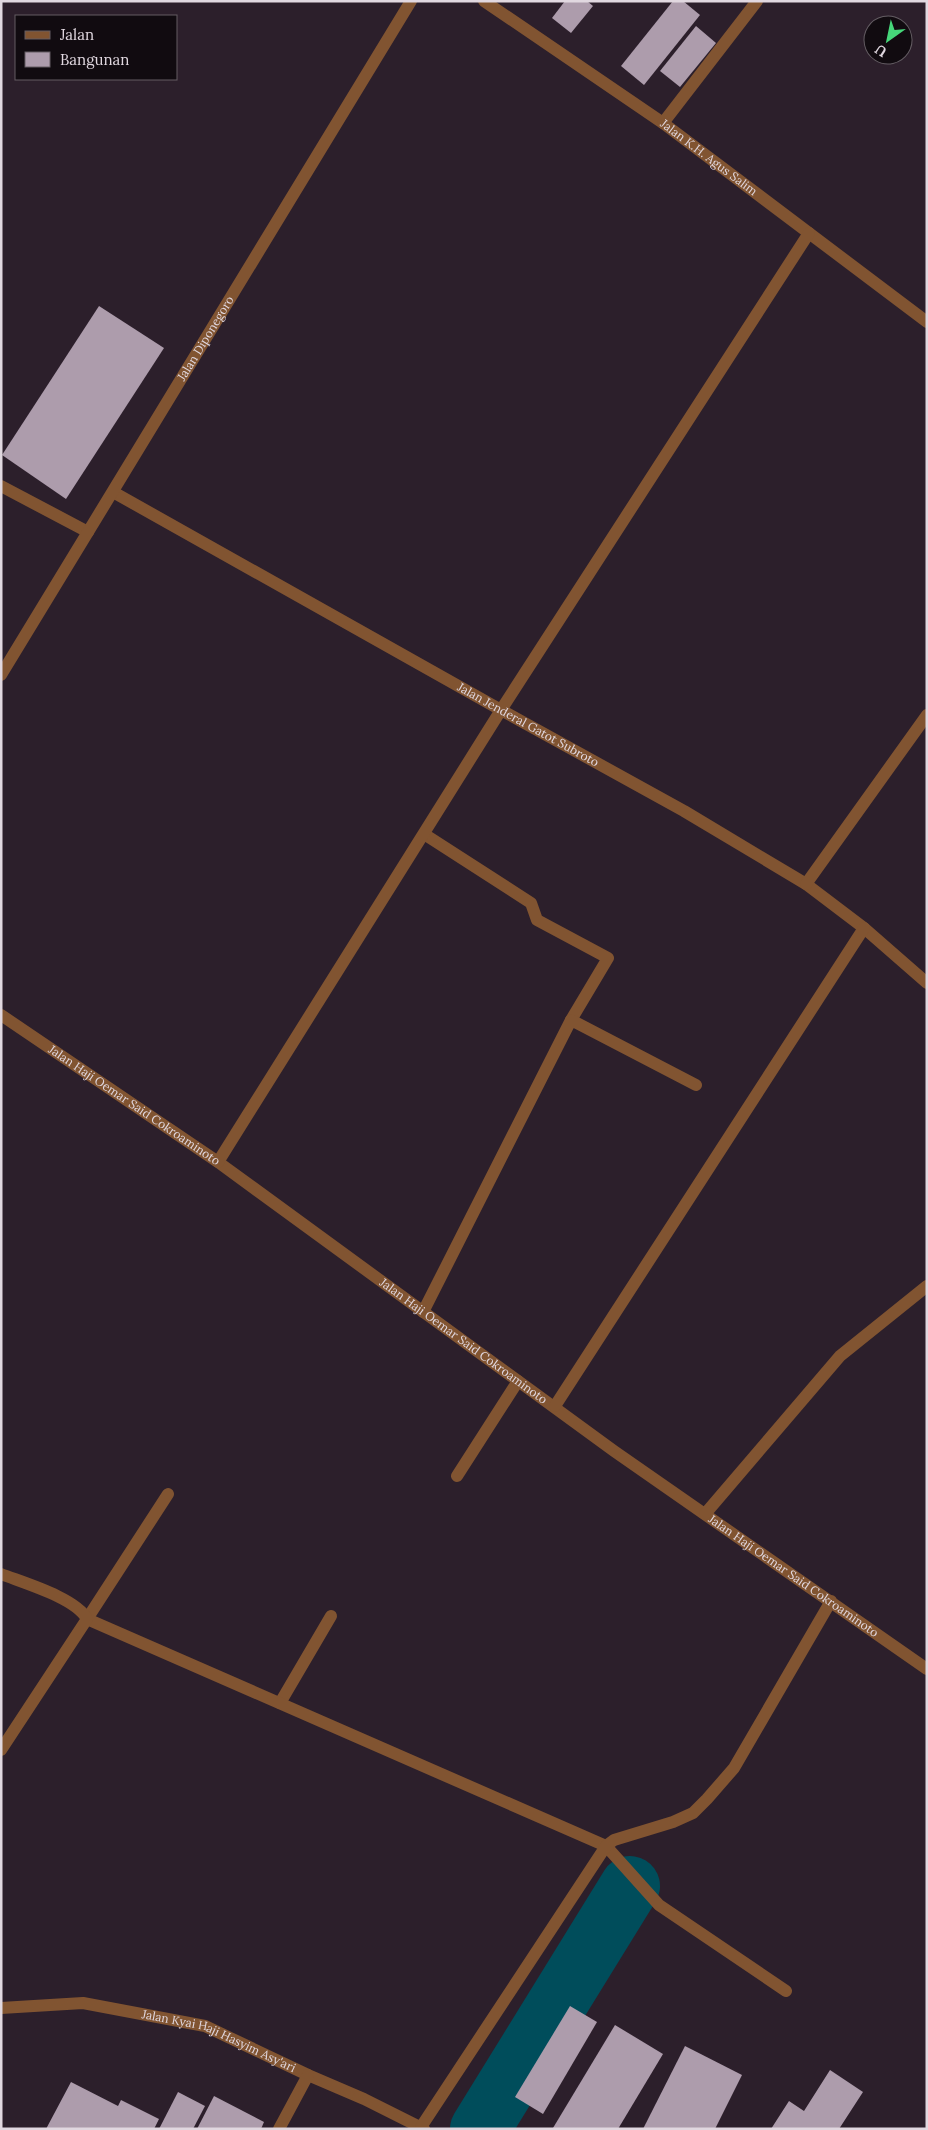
<svg xmlns="http://www.w3.org/2000/svg" width="928" height="2130" viewBox="0 0 928 2130" font-family="Lora,serif">
  <style>
    .lines { fill: none; stroke-linecap: round; stroke-linejoin: round }
    .river { stroke: #004d5b; stroke-width: 60 }
    .building { fill: #ad9cac }
    .lane { stroke: #815431; stroke-width: 12 }
    .street { stroke: #815431; stroke-width: 12 }
    .labels { text-anchor: middle; stroke-width: 5; stroke-linejoin: round; paint-order: stroke }
    .street-label { font-size: 12px; fill: #e1d8e0; stroke: #110b10 }
  </style>
  <rect width="100%" height="100%" fill="#2c1f2b"/>
  <g class="lines">
    <polyline class="river" points="480,2129 630,1886"/>
  </g>
  <g class="building">
    <polygon points="565,1 587,1 593,6 571,33 552,18"/>
    <polygon points="673,1 683,1 700,15 644,85 621,66"/>
    <polygon points="696,26 716,43 680,87 660,71"/>
    <polygon points="99,306 164,348 66,499 2,455"/>
    <polygon points="570,2006 597,2022 543,2114 515,2097"/>
    <polygon points="615,2025 663,2054 618,2129 554,2129 553,2128"/>
    <polygon points="685,2046 742,2075 715,2129 643,2129"/>
    <polygon points="830,2070 863,2092 839,2129 771,2129 789,2101 804,2111"/>
    <polygon points="71,2082 118,2106 121,2100 159,2119 154,2129 46,2129"/>
    <polygon points="178,2092 205,2106 193,2129 159,2129"/>
    <polygon points="214,2096 264,2122 261,2129 197,2129"/>
  </g>
  <g class="lines">
    <g class="lane">
      <polyline points="457,1476 518,1381"/>
      <polyline points="280,1703 331,1616"/>
    </g>
    <g class="street">
      <path id="s1" d="M484,1L663,123L927,322"/>
      <polyline points="663,123 757,1"/>
      <polyline points="1,486 88,532"/>
      <path id="s2" d="M113,492L501,710L684,811L806,884L864,928L927,983"/>
      <path id="s3" d="M1,675L411,1"/>
      <polyline points="424,834 531,903 537,920 608,958 571,1020"/>
      <polyline points="806,884 927,715"/>
      <path id="s4" d="M1,1015L218,1162L614,1451L927,1669"/>
      <polyline points="218,1162 501,710 809,233"/>
      <polyline points="423,1312 571,1020 696,1085"/>
      <polyline points="555,1406 864,928"/>
      <polyline points="168,1494 87,1619 606,1846 659,1905 786,1991"/>
      <polyline points="705,1514 840,1356 927,1286"/>
      <path d="M1,1574C24,1583 76,1598 87,1619L1,1750"/>
      <path id="s5" d="M1,2008L83,2003L205,2026L308,2075L364,2099L424,2129"/>
      <polyline points="421,2127 606,1846 614,1840 673,1822 693,1813 707,1799 734,1768 831,1601"/>
      <polyline points="279,2129 308,2075"/>
    </g>
  </g>
  <g class="labels">
    <g class="street-label">
      <text dy="4" stroke="none"><textPath href="#s1" startOffset="274">Jalan K.H. Agus Salim</textPath></text>
      <text dy="4" stroke="none"><textPath href="#s3" startOffset="394">Jalan Diponegoro</textPath></text>
      <text dy="4" stroke="none"><textPath href="#s2" startOffset="476">Jalan Jenderal Gatot Subroto</textPath></text>
      <text dy="4" stroke="none"><textPath href="#s4" startOffset="161">Jalan Haji Oemar Said Cokroaminoto</textPath></text>
      <text dy="4" stroke="none"><textPath href="#s4" startOffset="566">Jalan Haji Oemar Said Cokroaminoto</textPath></text>
      <text dy="4" stroke="none"><textPath href="#s4" startOffset="971">Jalan Haji Oemar Said Cokroaminoto</textPath></text>
      <text dy="4" stroke="none"><textPath href="#s5" startOffset="224">Jalan Kyai Haji Hasyim Asy'ari</textPath></text>
    </g>
  </g>
  <rect width="928" height="2130" fill="none" stroke="#e1d8e0" stroke-width="5"/>
  <rect x="15" y="15" width="162" height="65" fill="#110b10" stroke="#645d63"/>
  <rect x="25" y="31" width="25" height="8" fill="#815431" stroke="#645d63"/>
  <text x="60" y="40" font-size="15" fill="#e1d8e0">Jalan</text>
  <rect x="25" y="52" width="25" height="15" fill="#ad9cac" stroke="#645d63"/>
  <text x="60" y="65" font-size="15" fill="#e1d8e0">Bangunan</text>
  <g transform="translate(888 40) rotate(213)"><circle r="24" fill="#110b10" stroke="#645d63"/>
  <path d="M0-4L9 19L0 12L-9 19Z" fill="#46d77a"/>
  <text y="-8" font-size="14" font-weight="bold" text-anchor="middle" fill="#e1d8e0">U</text>
  </g>
</svg>
